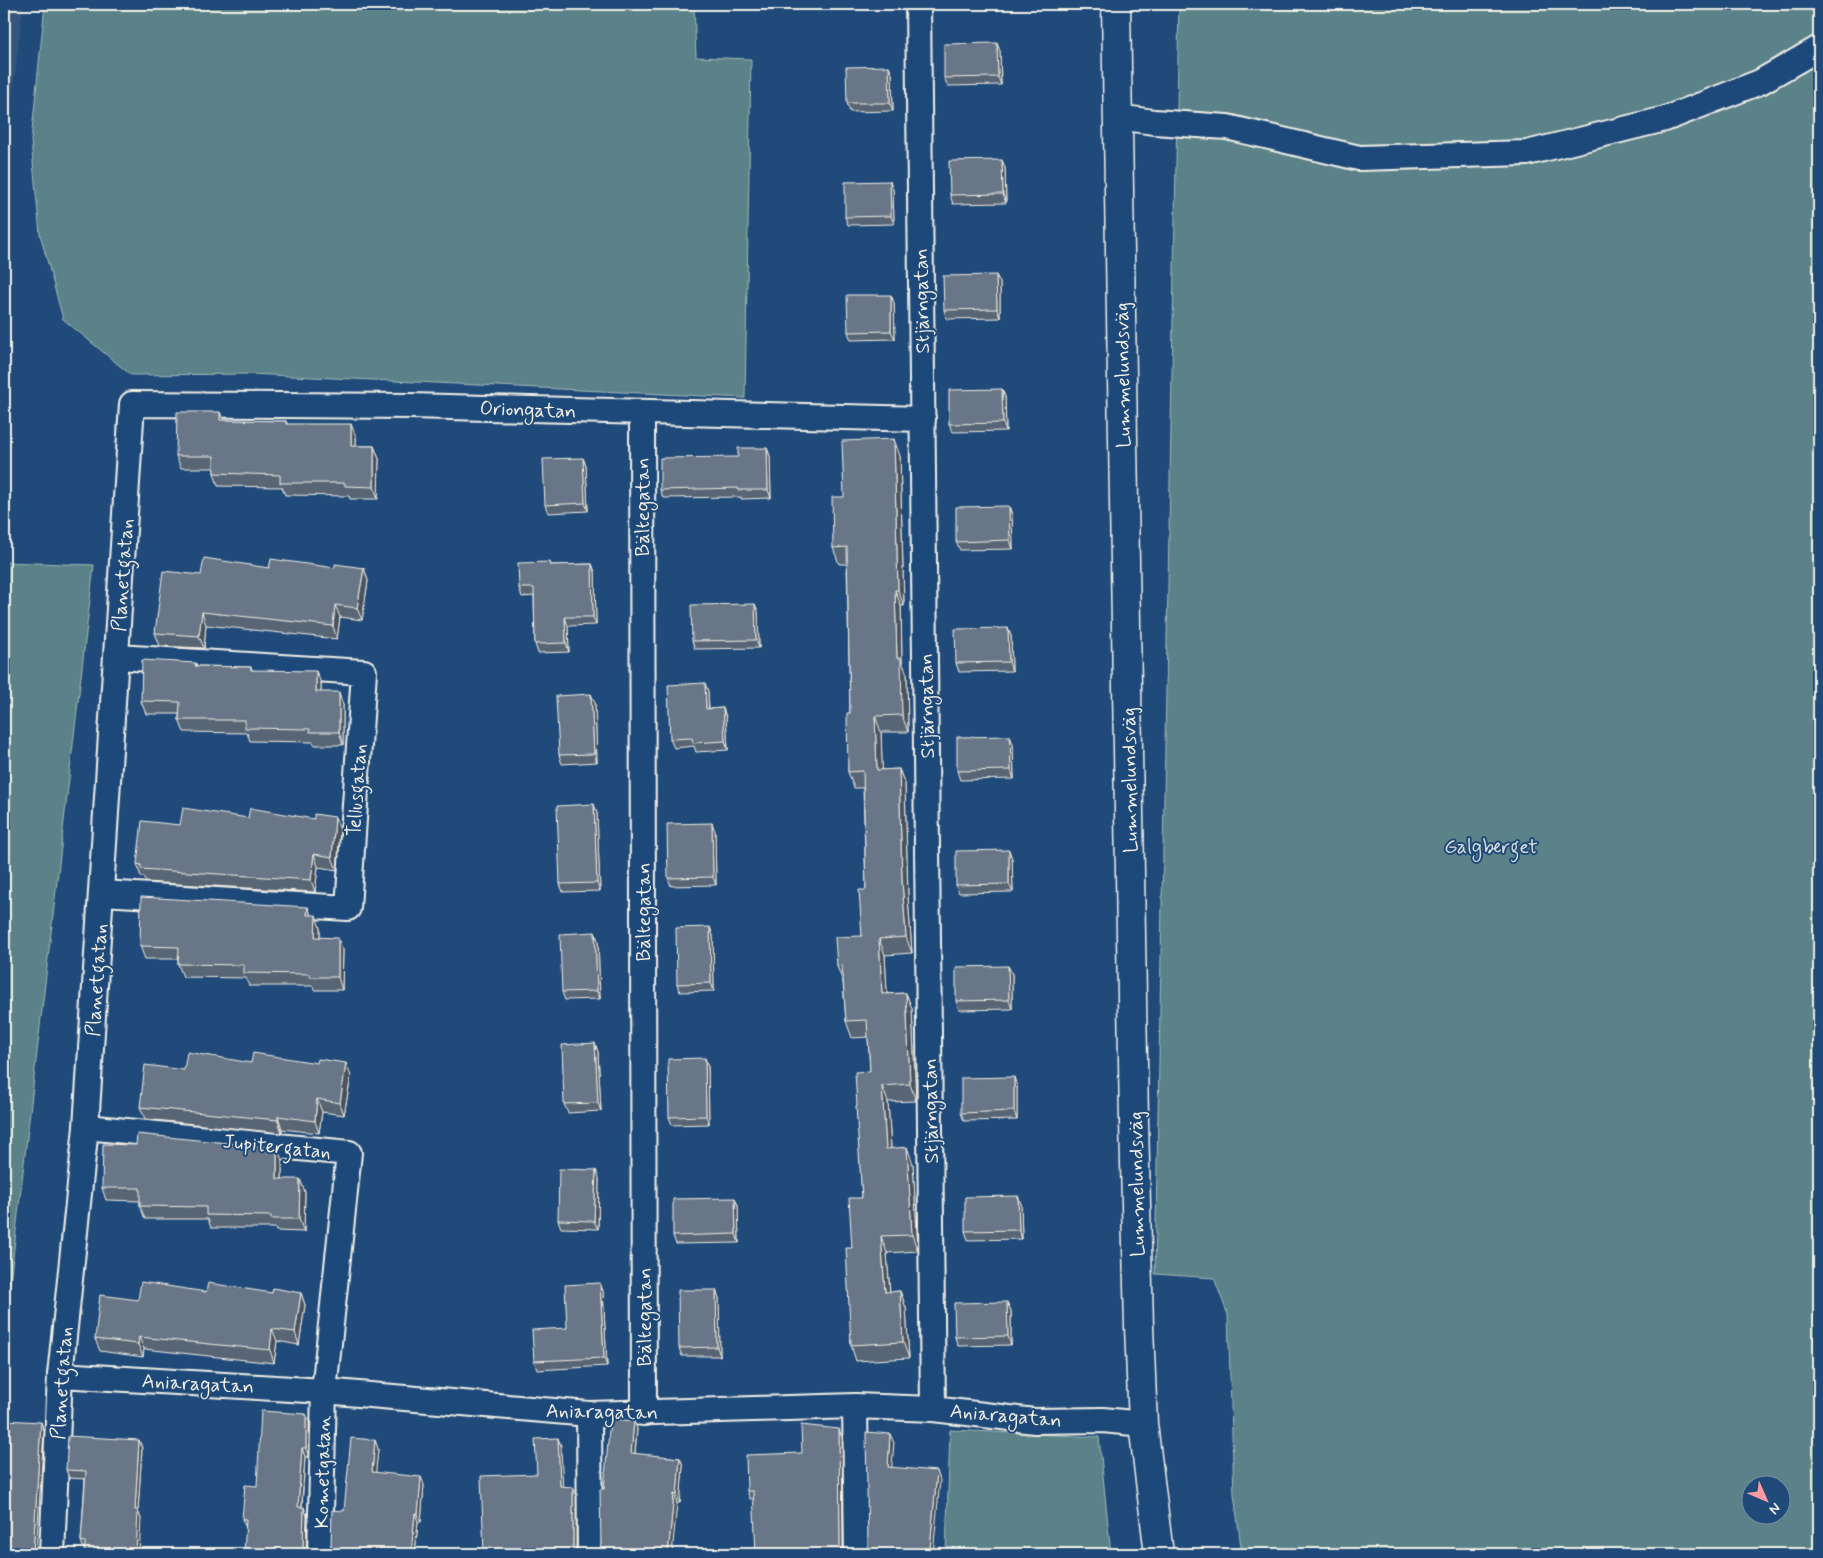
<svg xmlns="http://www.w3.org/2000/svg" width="1823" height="1558" viewBox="0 0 1823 1558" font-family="Mynerve,sans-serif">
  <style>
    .built { fill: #35577e }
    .green { fill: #5a8288; stroke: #a7bab8; fill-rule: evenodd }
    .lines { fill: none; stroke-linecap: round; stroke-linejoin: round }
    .minor-casing { stroke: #f4f1e8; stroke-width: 28 }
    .secondary-casing { stroke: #f4f1e8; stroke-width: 31 }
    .minor { stroke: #1f4a7a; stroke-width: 24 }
    .secondary { stroke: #1f4a7a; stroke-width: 28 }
    .wall { fill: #596574; stroke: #f4f1e8 }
    .shaded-wall { fill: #49535e; stroke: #f4f1e8 }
    .building { fill: #687687; stroke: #f4f1e8 }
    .labels { text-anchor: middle; stroke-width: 4; stroke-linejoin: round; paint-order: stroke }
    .street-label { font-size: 20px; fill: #f4f1e8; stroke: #1f4a7a }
    .park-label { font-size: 20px; fill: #dde0da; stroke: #1f4a7a }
  </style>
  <rect width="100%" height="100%" fill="#1f4a7a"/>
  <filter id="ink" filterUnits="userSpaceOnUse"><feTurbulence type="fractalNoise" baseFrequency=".02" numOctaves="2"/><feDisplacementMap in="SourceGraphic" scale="10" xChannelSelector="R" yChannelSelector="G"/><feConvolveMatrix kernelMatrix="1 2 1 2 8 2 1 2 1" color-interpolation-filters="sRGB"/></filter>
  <g filter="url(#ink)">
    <polygon class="built" points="4,4 23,4 4,168"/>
    <g class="green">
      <polygon points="45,4 694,4 696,57 751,59 745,398 250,374 131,375 63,319 40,234 31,141"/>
      <path d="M1179,4H1819V1554H1242L1234,1494L1228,1315L1214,1278L1155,1274ZM1750,1486H1780V1516H1750Z"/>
      <polygon points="4,562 94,565 4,1334"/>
      <polygon points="950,1430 1099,1437 1111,1554 946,1554"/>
    </g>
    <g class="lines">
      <defs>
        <g id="minor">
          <polyline points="918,4 933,1409"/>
          <polyline points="1117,117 1154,122 1227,127 1359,158 1527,153 1665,119 1760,82 1819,48"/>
          <polyline points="642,412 644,1413"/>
          <polyline points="102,893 348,908 364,672 117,657"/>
          <polyline points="86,1127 349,1153 324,1391 320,1554"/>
          <polyline points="60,1375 324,1391 589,1414 855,1406 933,1409 1035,1421 1103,1420 1143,1424"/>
          <polyline points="855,1406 857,1554"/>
          <polyline points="589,1414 590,1554"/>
          <polyline points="52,1554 60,1375 86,1127 132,404 410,406 923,419"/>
        </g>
        <polyline id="secondary" points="1116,4 1134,1122 1139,1327 1143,1424 1159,1554"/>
      </defs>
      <use href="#minor" class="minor-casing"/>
      <use href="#secondary" class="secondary-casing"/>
      <use href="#minor" class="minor"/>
      <use href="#secondary" class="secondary"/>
    </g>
    <g class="wall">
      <polygon points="842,4 879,4 879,6 843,7"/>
      <polygon points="1000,51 1001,85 948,86 944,78"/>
      <polygon points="889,66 892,74 893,111 850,112 847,103"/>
      <polygon points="1002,160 1005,168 1006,203 953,204 950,195"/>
      <polygon points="890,181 893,190 894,224 848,225 845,217"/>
      <polygon points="996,275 1000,283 1000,318 947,319 944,310"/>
      <polygon points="891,295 894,303 895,339 851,340 848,332"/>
      <polygon points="1002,389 1005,397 1006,431 953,432 949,424"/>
      <polygon points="223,420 286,421 287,424 356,437 356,446 374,446 379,459 378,499 350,499 349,496 285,495 282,487 218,486 214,473 214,468 181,468 176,456"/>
      <polygon points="767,448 770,456 771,498 741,499 741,497 663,498 660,490 738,457"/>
      <polygon points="900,456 904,606 901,606 902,662 907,674 908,732 881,732 882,770 899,769 905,785 908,897 912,953 885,955 887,994 906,993 912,1009 916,1101 888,1102 891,1148 913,1164 918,1251 887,1253 890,1292 900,1291 906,1308 909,1358 856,1361 851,1345 852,1248 862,1198 857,1106 870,1071 868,1037 852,1038 846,1021 843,982 837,966 862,936 866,890 863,788 854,788 848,772 850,713 847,564 839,564 833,548 844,497"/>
      <polygon points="583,458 586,466 588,511 548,513 545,505"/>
      <polygon points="1009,506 1012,515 1013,549 960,550 956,542"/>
      <polygon points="550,562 551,565 592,564 595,572 596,625 568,626 569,652 538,653 535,644 534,596 522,597 519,588"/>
      <polygon points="269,568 364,568 368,581 362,620 340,617 337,639 206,625 204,648 160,646 155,633 201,575"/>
      <polygon points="755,604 758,612 759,648 695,649 692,641"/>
      <polygon points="1008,628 1011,636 1012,671 959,672 956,663"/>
      <polygon points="196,663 197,666 251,667 252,670 321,683 321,692 343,705 343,745 315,745 313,742 250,741 247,733 184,732 179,720 179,714 146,714 141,701"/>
      <polygon points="708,691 709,709 723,708 726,717 728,750 696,752 694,746 674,748 670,739"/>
      <polygon points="595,703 597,762 562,764 559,755"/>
      <polygon points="1010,736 1013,745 1014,779 960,780 957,771"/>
      <polygon points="597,813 600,891 563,892 560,884"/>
      <polygon points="248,818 340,830 337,870 318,867 315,892 146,882 144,877 141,877 137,864 180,825"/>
      <polygon points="715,831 716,885 671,886 668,878"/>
      <polygon points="1012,858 1013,892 959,893 956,885"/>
      <polygon points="308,907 311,915 320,928 320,937 343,950 342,990 314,990 313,986 249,986 246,978 183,977 178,964 178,959 145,959 140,946"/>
      <polygon points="710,927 713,936 714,991 680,992 677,984"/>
      <polygon points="595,932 598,941 600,999 565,1000 562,992"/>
      <polygon points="1008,966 1012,974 1012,1009 959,1010 956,1001"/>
      <polygon points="595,1043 598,1052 601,1111 568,1113 564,1104"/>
      <polygon points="705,1058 708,1067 709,1124 672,1125 669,1117"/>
      <polygon points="251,1063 351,1076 344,1115 322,1112 319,1133 282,1129 282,1133 145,1119 140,1107 184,1070"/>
      <polygon points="1017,1086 1017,1120 964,1121 961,1113"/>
      <polygon points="282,1160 282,1179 305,1192 304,1232 276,1231 275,1228 211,1228 208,1219 145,1219 140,1206 140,1201 106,1200 102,1188"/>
      <polygon points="599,1178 598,1229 561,1228 558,1220"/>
      <polygon points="1018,1196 1021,1204 1022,1239 968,1240 965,1231"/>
      <polygon points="735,1198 738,1206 739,1243 676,1244 673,1236"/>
      <polygon points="716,1290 719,1298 720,1356 682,1356 679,1348"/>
      <polygon points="603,1291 607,1366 537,1370 534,1361"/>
      <polygon points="206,1292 301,1293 305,1305 299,1345 277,1341 274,1363 144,1349 143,1357 100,1351 95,1339 138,1300"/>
      <polygon points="1007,1302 1011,1311 1011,1345 958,1346 955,1337"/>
      <polygon points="309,1422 309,1457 305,1457 302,1507 307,1516 306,1554 246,1528 242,1519"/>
      <polygon points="637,1429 635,1454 680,1458 683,1466 680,1503 677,1503 599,1553 601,1545 604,1489"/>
      <polygon points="842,1438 754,1499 750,1499 747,1491 802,1453"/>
      <polygon points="139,1440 142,1448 138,1511 141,1519 84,1550 81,1541 85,1479 69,1478 66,1470"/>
      <polygon points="375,1440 378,1449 375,1473 424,1485 421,1522 418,1522 415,1554 327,1554 328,1553 344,1511"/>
    </g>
    <g class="shaded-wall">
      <polygon points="997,43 1000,51 1001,85 998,77"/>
      <polygon points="889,66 892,74 893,111 890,103"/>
      <polygon points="1002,160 1005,168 1006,203 1003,194"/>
      <polygon points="890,181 893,190 894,224 891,216"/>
      <polygon points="996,275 1000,283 1000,318 997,309"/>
      <polygon points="891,295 894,303 895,339 891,331"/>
      <polygon points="1002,389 1005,397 1006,431 1003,423"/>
      <polygon points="220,412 225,424 220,420"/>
      <polygon points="351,424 356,437 356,459 351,446"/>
      <polygon points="894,439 900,456 904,606 898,590"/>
      <polygon points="374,446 379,459 378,499 374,487"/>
      <polygon points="767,448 770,456 771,498 768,490"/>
      <polygon points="583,458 586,466 588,511 585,503"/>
      <polygon points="1009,506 1012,515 1013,549 1010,540"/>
      <polygon points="592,564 595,572 596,625 593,617"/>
      <polygon points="364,568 368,581 362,620 357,608"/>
      <polygon points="895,590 901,606 902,662 907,674 908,732 902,715 897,658"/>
      <polygon points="755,604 758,612 759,648 756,640"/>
      <polygon points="335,605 340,617 337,639 333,626"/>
      <polygon points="202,612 206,625 204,648 199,636"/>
      <polygon points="565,617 568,626 569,652 566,643"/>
      <polygon points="1008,628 1011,636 1012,671 1009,662"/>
      <polygon points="316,671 321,683 321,704 316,692"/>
      <polygon points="705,683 708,691 709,718 706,709"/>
      <polygon points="339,692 343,705 343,745 339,732"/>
      <polygon points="591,694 595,703 597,762 594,754"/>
      <polygon points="723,708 726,717 728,750 725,741"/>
      <polygon points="875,716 881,732 883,786 877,770"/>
      <polygon points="1010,736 1013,745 1014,779 1011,770"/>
      <polygon points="899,769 905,785 908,897 912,953 906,937 902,881"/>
      <polygon points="594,804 597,813 600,891 597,883"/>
      <polygon points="335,817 340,830 337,870 332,857"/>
      <polygon points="712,823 715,831 716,885 713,877"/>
      <polygon points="1009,850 1012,858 1013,892 1009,884"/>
      <polygon points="314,854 318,867 315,892 311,880"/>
      <polygon points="308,907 312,920 307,915"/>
      <polygon points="316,915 320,928 320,949 315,937"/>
      <polygon points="710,927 713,936 714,991 711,983"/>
      <polygon points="595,932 598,941 600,999 597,991"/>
      <polygon points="338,938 343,950 342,990 338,977"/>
      <polygon points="879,939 885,955 888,1010 882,994"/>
      <polygon points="1008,966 1012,974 1012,1009 1009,1000"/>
      <polygon points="906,993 912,1009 916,1101 910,1084"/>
      <polygon points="595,1043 598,1052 601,1111 598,1103"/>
      <polygon points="705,1058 708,1067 709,1124 706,1116"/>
      <polygon points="346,1063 351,1076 344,1115 340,1103"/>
      <polygon points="1014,1077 1017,1086 1017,1120 1014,1111"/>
      <polygon points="882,1086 888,1102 892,1165 886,1149"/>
      <polygon points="317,1099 322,1112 319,1133 315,1121"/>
      <polygon points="278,1116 282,1129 282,1133 278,1120"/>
      <polygon points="907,1147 913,1164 918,1251 912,1235"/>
      <polygon points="277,1148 282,1160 282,1192 277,1179"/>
      <polygon points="596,1170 599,1178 598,1229 594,1221"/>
      <polygon points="300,1179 305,1192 304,1232 299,1219"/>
      <polygon points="1018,1196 1021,1204 1022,1239 1019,1230"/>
      <polygon points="735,1198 738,1206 739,1243 736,1234"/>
      <polygon points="881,1236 887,1253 891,1309 885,1292"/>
      <polygon points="600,1283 603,1291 607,1366 604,1358"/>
      <polygon points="716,1290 719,1298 720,1356 717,1347"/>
      <polygon points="900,1291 906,1308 909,1358 903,1342"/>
      <polygon points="301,1293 305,1305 299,1345 295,1332"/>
      <polygon points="1007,1302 1011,1311 1011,1345 1008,1336"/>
      <polygon points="272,1329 277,1341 274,1363 270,1350"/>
      <polygon points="139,1337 144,1349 143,1357 138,1344"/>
      <polygon points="306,1414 309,1422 309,1457 306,1448"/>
      <polygon points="634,1421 637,1429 634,1462 631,1453"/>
      <polygon points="41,1422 44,1431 36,1554 33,1554"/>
      <polygon points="839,1429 842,1438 843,1554 840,1546"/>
      <polygon points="890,1434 894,1443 891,1475 888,1467"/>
      <polygon points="558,1438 561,1446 563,1494 560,1486"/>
      <polygon points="139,1440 142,1448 138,1511 141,1519 139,1554 136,1554 135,1510"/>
      <polygon points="375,1440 378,1449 375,1481 372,1472"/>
      <polygon points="302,1448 305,1457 301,1515 298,1507"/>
      <polygon points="680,1458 683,1466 680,1503 677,1495"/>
      <polygon points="937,1471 940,1480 933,1554 930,1548"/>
      <polygon points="421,1477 424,1485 421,1522 418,1514"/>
      <polygon points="573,1487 576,1495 576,1554 573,1546"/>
      <polygon points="674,1494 677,1503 672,1554 668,1554"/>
      <polygon points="304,1507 307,1516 306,1554 303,1546"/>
      <polygon points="415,1513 418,1522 415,1554 411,1554"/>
    </g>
    <g class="building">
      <polygon points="997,43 998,77 944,78 944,44"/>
      <polygon points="889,66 890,103 847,103 846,67"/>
      <polygon points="1002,160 1003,194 950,195 949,161"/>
      <polygon points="890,181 891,216 845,217 845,182"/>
      <polygon points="996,275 997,309 944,310 943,276"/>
      <polygon points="847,295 891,295 891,331 848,332"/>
      <polygon points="1002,389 1003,423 949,424 949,390"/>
      <polygon points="177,412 220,412 220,420 286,421 286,424 351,424 351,446 374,446 374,487 345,486 345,483 280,483 280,475 214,473 214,456 176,456"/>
      <polygon points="894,439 898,590 895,590 897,658 901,658 902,715 875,716 877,770 899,769 902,881 906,937 879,939 882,994 906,993 910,1084 882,1086 886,1149 907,1147 912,1235 881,1236 885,1292 900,1291 903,1342 851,1345 846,1248 852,1248 849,1198 862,1198 856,1106 857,1106 855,1072 870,1071 867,1020 846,1021 842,965 837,966 835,937 862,936 859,890 866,890 863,771 848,772 847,713 850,713 847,547 833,548 832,497 844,497 842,441"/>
      <polygon points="738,448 767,448 768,490 738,490 738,488 660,490 660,458 738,457"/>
      <polygon points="583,458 585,503 545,505 543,459"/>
      <polygon points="1009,506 1010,540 956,542 956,507"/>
      <polygon points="204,558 269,568 271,559 335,568 335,564 364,568 357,608 335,605 333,626 202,612 199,636 155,633 163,571 201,575"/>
      <polygon points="550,562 550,565 592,564 593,617 565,617 566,643 535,644 534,588 519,588 518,563"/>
      <polygon points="755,604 756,640 692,641 691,605"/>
      <polygon points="1008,628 1009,662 956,663 955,629"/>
      <polygon points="142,660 196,663 195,666 251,667 251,670 316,671 316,692 339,692 339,732 310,732 310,729 245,728 245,720 179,720 180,702 141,701"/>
      <polygon points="705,683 706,709 723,708 725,741 693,743 692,738 670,739 668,685"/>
      <polygon points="591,694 594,754 559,755 556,696"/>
      <polygon points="1010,736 1011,770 957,771 957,737"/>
      <polygon points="594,804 597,883 560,884 557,806"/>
      <polygon points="183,808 248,818 250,808 314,819 314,814 335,817 332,857 314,854 311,880 141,869 141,865 137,864 142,821 180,825"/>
      <polygon points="712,823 713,877 668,878 667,824"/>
      <polygon points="1009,850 1009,884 956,885 956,851"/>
      <polygon points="141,897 308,907 307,915 316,915 315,937 338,938 338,977 310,977 310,974 244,973 244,965 178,964 179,947 140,946"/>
      <polygon points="710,927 711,983 677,984 676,928"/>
      <polygon points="595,932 597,991 562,992 560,934"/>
      <polygon points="1008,966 1009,1000 956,1001 956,967"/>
      <polygon points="595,1043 598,1103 564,1104 562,1045"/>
      <polygon points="187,1052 251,1063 253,1053 317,1063 318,1059 346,1063 340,1103 317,1099 315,1121 278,1116 278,1120 140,1107 145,1065 184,1070"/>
      <polygon points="705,1058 706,1116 669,1117 668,1059"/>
      <polygon points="1014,1077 1014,1111 961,1113 961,1078"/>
      <polygon points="137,1134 277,1148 277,1179 300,1179 299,1219 271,1219 271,1216 206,1215 206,1207 140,1206 140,1188 102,1188 103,1144 136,1145"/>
      <polygon points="559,1169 596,1170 594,1221 558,1220"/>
      <polygon points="1018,1196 1019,1230 965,1231 965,1197"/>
      <polygon points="735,1198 736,1234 673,1236 673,1199"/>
      <polygon points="141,1282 206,1292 208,1283 272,1293 273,1288 301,1293 295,1332 272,1329 270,1350 139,1337 138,1344 95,1339 100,1295 138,1300"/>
      <polygon points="600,1283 604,1358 534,1361 532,1330 567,1328 565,1285"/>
      <polygon points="678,1290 716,1290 717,1347 679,1348"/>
      <polygon points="1007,1302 1008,1336 955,1337 954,1303"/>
      <polygon points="261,1411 306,1414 306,1448 302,1448 298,1507 304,1507 303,1546 305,1553 307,1554 244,1554 246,1519 242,1519 245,1485 257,1486"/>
      <polygon points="610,1419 634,1421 631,1453 680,1458 677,1495 674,1494 668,1554 597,1554 599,1553 601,1545 600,1489 604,1489"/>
      <polygon points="4,1420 41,1422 33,1554 4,1554"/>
      <polygon points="801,1425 839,1429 840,1546 842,1552 844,1554 756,1554 753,1491 747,1491 746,1455 802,1453"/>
      <polygon points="866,1432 890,1434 888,1467 937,1471 930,1548 941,1548 940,1554 864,1554 866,1553 868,1545"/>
      <polygon points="68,1436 139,1440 135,1510 138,1510 136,1554 85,1554 85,1542 81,1541 86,1471 66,1470"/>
      <polygon points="351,1438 375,1440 372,1472 421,1477 418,1514 415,1513 411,1554 327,1554 328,1553 331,1546 332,1510 344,1511"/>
      <polygon points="558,1438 560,1486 573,1487 573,1546 575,1552 577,1554 482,1554 484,1554 481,1476 537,1474 535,1439"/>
    </g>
  </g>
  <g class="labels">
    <g class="street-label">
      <text transform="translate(921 301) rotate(-91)" y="7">Stjärngatan</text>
      <text transform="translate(1122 375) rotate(-91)" y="7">Lummelundsväg</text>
      <text transform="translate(528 409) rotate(2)" y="7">Oriongatan</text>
      <text transform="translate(642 507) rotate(-90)" y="7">Bältegatan</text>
      <text transform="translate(122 575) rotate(-86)" y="7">Planetgatan</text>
      <text transform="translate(926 706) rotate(-91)" y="7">Stjärngatan</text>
      <text transform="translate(1129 780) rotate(-91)" y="7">Lummelundsväg</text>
      <text transform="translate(356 790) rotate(-86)" y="7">Tellusgatan</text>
      <text transform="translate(643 912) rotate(-90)" y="7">Bältegatan</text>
      <text transform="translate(96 980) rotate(-86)" y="7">Planetgatan</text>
      <text transform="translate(930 1111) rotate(-91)" y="7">Stjärngatan</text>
      <text transform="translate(277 1146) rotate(6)" y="7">Jupitergatan</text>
      <text transform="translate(1136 1184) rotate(-91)" y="7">Lummelundsväg</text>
      <text transform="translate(644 1317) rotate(-90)" y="7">Bältegatan</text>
      <text transform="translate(61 1383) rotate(-86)" y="7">Planetgatan</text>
      <text transform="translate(198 1383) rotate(3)" y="7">Aniaragatan</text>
      <text transform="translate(602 1411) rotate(1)" y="7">Aniaragatan</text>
      <text transform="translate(1006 1415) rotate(5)" y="7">Aniaragatan</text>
      <text transform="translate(322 1472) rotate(-89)" y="7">Kometgatan</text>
    </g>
    <g class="park-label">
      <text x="1491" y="853">Galgberget</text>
    </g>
  </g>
  <rect width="1823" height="1558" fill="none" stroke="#1f4a7a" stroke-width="20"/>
  <rect x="10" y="10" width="1803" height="1538" fill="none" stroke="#f4f1e8" stroke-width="2" filter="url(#ink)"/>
  <g transform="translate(1766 1500) rotate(135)"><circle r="24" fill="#1f4a7a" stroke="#748da6"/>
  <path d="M0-4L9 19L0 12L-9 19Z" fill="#ff9aa2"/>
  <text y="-8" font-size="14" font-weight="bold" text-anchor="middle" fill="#f4f1e8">N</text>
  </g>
</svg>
